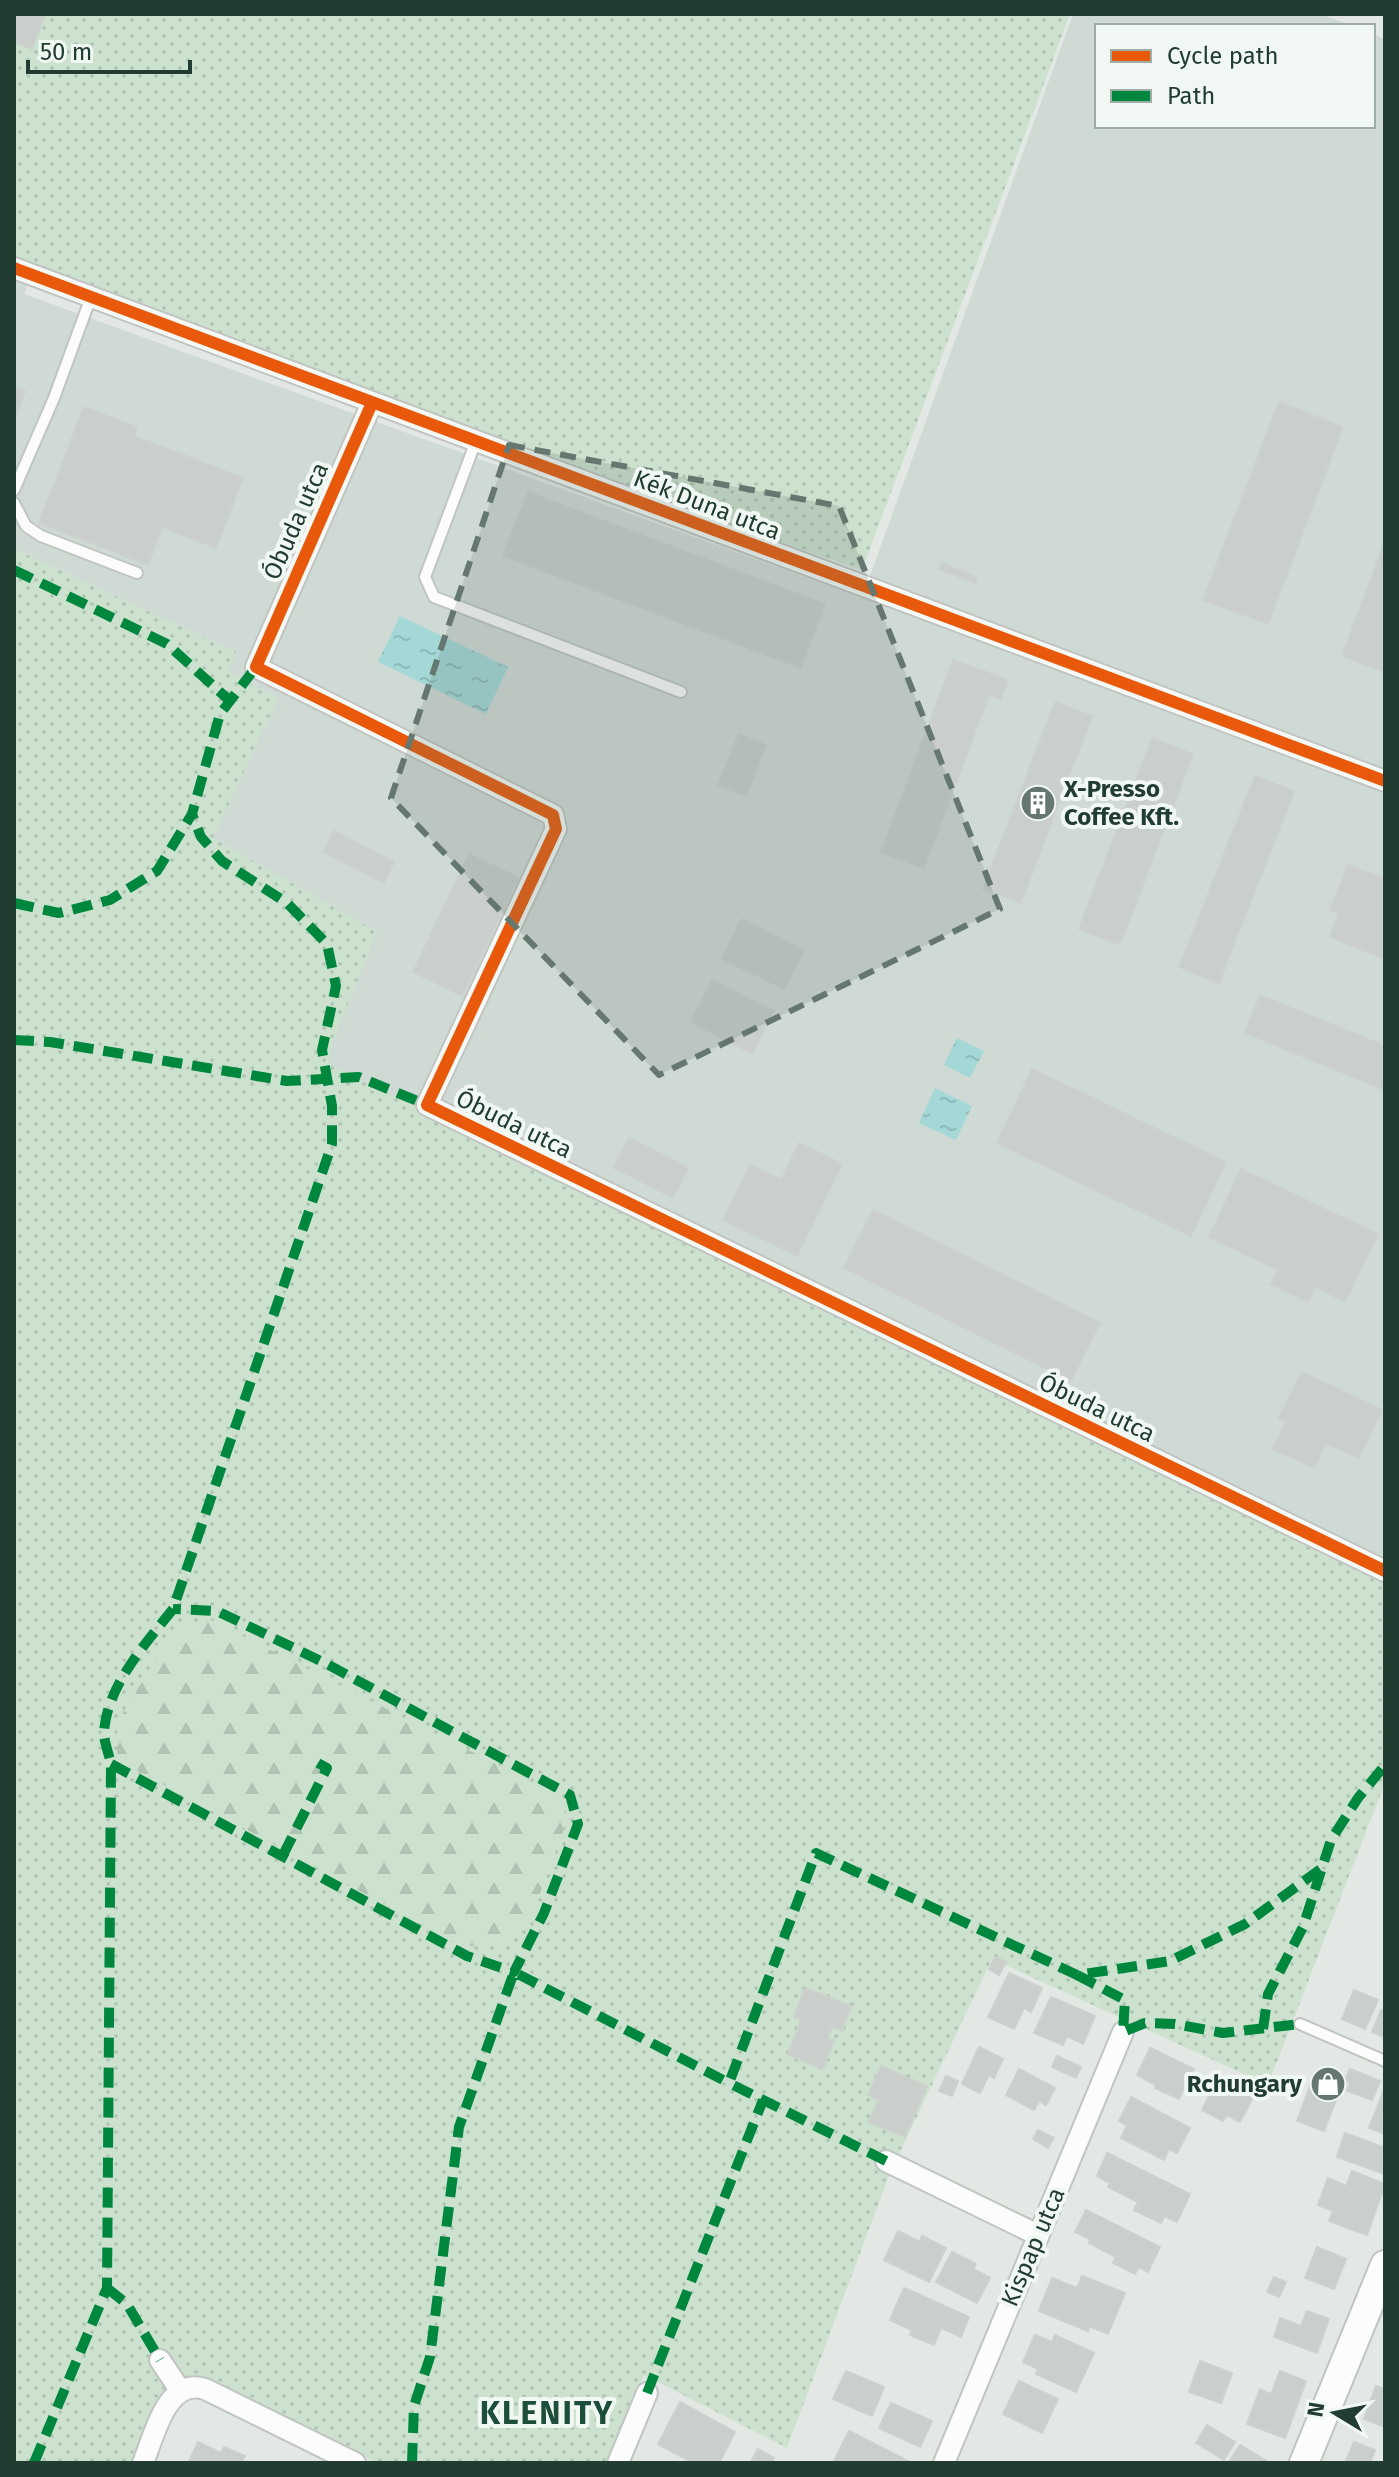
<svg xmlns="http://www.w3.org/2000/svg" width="1399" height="2477" viewBox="0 0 1399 2477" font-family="'Fira Sans',sans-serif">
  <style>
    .built { fill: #d0dad4 }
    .grass { fill: url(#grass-dots) }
    .forest { fill: url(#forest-firs) }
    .water { fill: url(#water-ripples) }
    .building { fill: #cacfcc; stroke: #ccd1ce; stroke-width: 2 }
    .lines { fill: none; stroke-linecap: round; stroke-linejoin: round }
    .service-casing { stroke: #c0c5c2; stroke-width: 14 }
    .minor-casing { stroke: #c0c5c2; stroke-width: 24 }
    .secondary-casing { stroke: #bfc6c2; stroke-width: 32 }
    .service { stroke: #fbfcfb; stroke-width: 10 }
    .minor { stroke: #fbfcfb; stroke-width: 20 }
    .secondary { stroke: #fbfcfb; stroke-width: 28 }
    .quiet { stroke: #00873e; stroke-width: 10; stroke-dasharray: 20 10; stroke-linecap: butt }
    .cycleway-casing { stroke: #f1f8f3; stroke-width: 17 }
    .cycleway { stroke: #e8590c; stroke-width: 12 }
    .marked { fill: #65786f; fill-opacity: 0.2; stroke: #65786f; stroke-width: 6; stroke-dasharray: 16 10; stroke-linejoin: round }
    .labels { text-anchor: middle; stroke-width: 8; stroke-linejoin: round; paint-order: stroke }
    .street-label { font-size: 24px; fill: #213c30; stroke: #f1f8f3 }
    .poi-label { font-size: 24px; font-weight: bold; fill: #213c30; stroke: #f1f8f3; text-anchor: start }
    .district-label { font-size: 32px; font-weight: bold; letter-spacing: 2px; fill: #1d4e3a; stroke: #f1f8f3 }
  </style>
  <defs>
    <pattern id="grass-dots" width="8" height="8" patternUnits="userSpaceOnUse" patternTransform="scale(2)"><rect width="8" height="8" fill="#cce2cf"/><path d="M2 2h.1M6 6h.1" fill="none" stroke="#afc3b2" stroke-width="1.8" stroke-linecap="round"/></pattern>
    <pattern id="forest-firs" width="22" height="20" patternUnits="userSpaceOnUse" patternTransform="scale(2)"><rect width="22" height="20" fill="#cce2cf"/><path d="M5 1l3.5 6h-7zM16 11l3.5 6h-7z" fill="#afc3b2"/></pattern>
    <pattern id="water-ripples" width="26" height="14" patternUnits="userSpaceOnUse" patternTransform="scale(2)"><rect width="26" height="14" fill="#a3d8d7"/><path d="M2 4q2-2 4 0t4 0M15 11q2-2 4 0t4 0" fill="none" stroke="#8cbab9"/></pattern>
  </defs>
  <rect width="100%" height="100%" fill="#e3e8e5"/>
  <polygon class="built" points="14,14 131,14 24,294 862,598 1073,14 1322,14 1352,26 1097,26 1097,126 1373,126 1373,34 1385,39 1385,1558 1153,1448 320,1068 377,932 212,838 228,671 235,652 14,549"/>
  <g class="grass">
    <polygon points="14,14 1070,14 862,570 14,279"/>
    <polygon points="14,549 236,652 228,672 278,699 213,838 377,932 333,1042 328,1063 405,1102 430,1110 1139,1458 1169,1479 1385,1581 1385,1783 1268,2085 992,1959 890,2173 787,2448 644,2375 609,2463 377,2463 198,2378 182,2379 135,2463 14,2463"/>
  </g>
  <polygon class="forest" points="211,1620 551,1792 564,1807 566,1823 533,1912 508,1941 463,1947 118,1760 116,1738 121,1716 176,1625"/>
  <g class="water">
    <polygon points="400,616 508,667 486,714 378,662"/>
    <polygon points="957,1038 984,1051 970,1078 944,1065"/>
    <polygon points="935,1088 972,1106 956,1140 919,1123"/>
  </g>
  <g class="building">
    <polygon points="14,14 45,14 32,49 14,42"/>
    <polygon points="14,387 25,391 14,421"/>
    <polygon points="1279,402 1343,427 1268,624 1203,600"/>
    <polygon points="84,407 137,427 134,436 243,478 216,548 162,527 148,565 39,523"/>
    <polygon points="528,492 825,604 801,668 503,556"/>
    <polygon points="1385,541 1385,672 1342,656"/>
    <polygon points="942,563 977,577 975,583 939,569"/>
    <polygon points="953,660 1008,680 1001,699 989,695 924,868 881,853"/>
    <polygon points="1055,702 1092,716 1021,903 983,889"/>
    <polygon points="739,734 766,745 746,796 718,785"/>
    <polygon points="1152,738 1193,754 1120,945 1079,929"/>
    <polygon points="1255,776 1294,791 1219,983 1179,967"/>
    <polygon points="334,831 394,862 384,883 324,852"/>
    <polygon points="469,854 519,878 462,996 413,972"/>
    <polygon points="1348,865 1385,879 1385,959 1330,937 1339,913 1330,910"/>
    <polygon points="741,919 804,950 784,989 722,959"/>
    <polygon points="712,980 774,1011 752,1054 691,1022"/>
    <polygon points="1260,995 1385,1046 1385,1090 1245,1033"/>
    <polygon points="1032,1069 1226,1162 1191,1236 997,1143"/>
    <polygon points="629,1138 688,1168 673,1198 614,1168"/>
    <polygon points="799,1143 842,1164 797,1256 723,1220 750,1165 781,1180"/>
    <polygon points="1241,1169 1378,1234 1345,1302 1315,1287 1308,1302 1271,1284 1278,1270 1209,1237"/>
    <polygon points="873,1210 1100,1323 1071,1381 844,1268"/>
    <polygon points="1302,1372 1382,1410 1359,1458 1326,1443 1314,1468 1273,1449 1286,1422 1279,1418"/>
    <polygon points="995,1957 1006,1962 999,1975 989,1969"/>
    <polygon points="1009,1973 1042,1988 1031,2012 1024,2008 1014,2029 988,2017"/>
    <polygon points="805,1988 851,2006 842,2031 832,2027 827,2040 834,2040 823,2069 788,2055 801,2019 794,2017"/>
    <polygon points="1354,1990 1378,2000 1365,2029 1342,2019"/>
    <polygon points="1051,1997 1095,2016 1083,2044 1067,2036 1063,2045 1034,2033"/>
    <polygon points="1381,2010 1385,2012 1384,2037 1372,2032"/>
    <polygon points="979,2047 1003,2059 994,2078 989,2075 980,2093 962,2084"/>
    <polygon points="1150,2048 1194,2069 1179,2099 1155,2088 1156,2085 1137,2075"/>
    <polygon points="1057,2056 1081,2067 1076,2078 1052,2067"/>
    <polygon points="881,2066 927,2086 905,2137 869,2122 879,2100 868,2095"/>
    <polygon points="1019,2069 1055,2088 1046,2105 1039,2101 1034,2110 1006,2095"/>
    <polygon points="1350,2069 1380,2081 1372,2100 1347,2091 1350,2082 1345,2080"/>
    <polygon points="1316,2071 1343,2082 1324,2131 1297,2121"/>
    <polygon points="946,2076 958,2081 952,2096 939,2091"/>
    <polygon points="1218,2078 1254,2096 1240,2122 1227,2115 1223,2121 1202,2110"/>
    <polygon points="1385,2087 1385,2134 1369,2128"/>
    <polygon points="1131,2097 1190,2128 1177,2153 1169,2149 1164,2160 1121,2138 1127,2126 1119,2121"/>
    <polygon points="1038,2130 1054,2138 1048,2148 1033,2139"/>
    <polygon points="1345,2133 1385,2148 1385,2174 1337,2157"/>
    <polygon points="1107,2153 1190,2194 1177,2222 1164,2216 1161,2223 1134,2210 1138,2202 1108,2187 1110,2183 1097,2176"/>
    <polygon points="1352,2171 1385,2184 1367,2235 1329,2221 1333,2211 1318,2205 1328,2178 1346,2186"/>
    <polygon points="1086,2210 1160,2247 1148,2272 1139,2267 1135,2274 1113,2263 1116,2257 1089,2243 1090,2239 1075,2232"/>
    <polygon points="898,2231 920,2242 922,2236 946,2248 929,2282 884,2260"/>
    <polygon points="1317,2247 1346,2259 1334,2289 1305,2278"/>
    <polygon points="952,2252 976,2264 973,2269 990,2278 977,2303 936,2282"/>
    <polygon points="1082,2276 1125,2293 1108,2334 1089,2326 1088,2331 1039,2311 1052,2278 1077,2288"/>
    <polygon points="1274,2277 1286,2282 1279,2297 1267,2292"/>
    <polygon points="904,2288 969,2317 961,2337 941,2328 934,2345 910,2335 912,2330 890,2320"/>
    <polygon points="1307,2311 1329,2319 1317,2353 1274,2337 1280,2318 1301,2326"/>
    <polygon points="1035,2335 1052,2342 1055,2335 1094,2353 1076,2392 1036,2374 1038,2369 1023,2362"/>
    <polygon points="1200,2361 1232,2373 1221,2403 1189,2392"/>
    <polygon points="846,2371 884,2387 872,2416 833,2399"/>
    <polygon points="1280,2371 1306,2381 1285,2438 1247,2424 1260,2389 1271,2394"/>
    <polygon points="1019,2381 1058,2399 1042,2433 1003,2414"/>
    <polygon points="1376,2386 1385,2389 1385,2427 1364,2419"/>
    <polygon points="680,2402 735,2432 719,2463 693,2463 658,2444"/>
    <polygon points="891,2403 932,2421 920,2447 879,2428"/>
    <polygon points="1207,2425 1235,2442 1224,2460 1196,2443"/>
    <polygon points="849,2431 908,2461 907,2463 833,2463"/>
    <polygon points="198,2442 221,2453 224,2447 245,2456 241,2463 188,2463"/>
    <polygon points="1354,2442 1375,2450 1370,2463 1345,2463"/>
    <polygon points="1240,2445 1270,2463 1229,2462"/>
    <polygon points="758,2449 774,2458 772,2463 750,2463"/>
  </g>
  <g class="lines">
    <defs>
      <g id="service">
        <polyline points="476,441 425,577 434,597 681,692"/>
        <polyline points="14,490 54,398 91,297"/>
        <polyline points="14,503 26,526 41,536 137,573"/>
        <polyline points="1300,2024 1385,2061"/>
      </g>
      <g id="minor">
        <polyline points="14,268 1385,781"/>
        <polyline points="372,403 256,667 553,815 556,829 427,1105 1385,1571"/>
        <polyline points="886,2161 1038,2235"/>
        <polyline points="160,2360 180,2390"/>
        <path d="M143,2463C154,2437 166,2377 205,2389L355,2463"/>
        <polyline points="618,2463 647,2393"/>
        <polyline points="944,2463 1123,2032"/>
      </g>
      <polyline id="secondary" points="1304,2463 1385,2265"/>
    </defs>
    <use href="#service" class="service-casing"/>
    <use href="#minor" class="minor-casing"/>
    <use href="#secondary" class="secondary-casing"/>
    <use href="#service" class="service"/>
    <use href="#minor" class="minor"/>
    <use href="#secondary" class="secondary"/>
    <g class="quiet">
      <polyline points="14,570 167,644 230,701"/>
      <polyline points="14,903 59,913 110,900 157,871 192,814 220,714 256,667"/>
      <polyline points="14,1040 50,1042 287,1081 359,1077 427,1105"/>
      <polyline points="111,1764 467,1956 514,1972 544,1913 578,1824 570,1795 325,1663 217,1611 173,1609"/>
      <polyline points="283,1855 327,1768 318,1763"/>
      <polyline points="1077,1975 1125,2000 1123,2032 1145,2023 1175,2024 1223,2033 1300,2024"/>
      <polyline points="1263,2029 1268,1994 1303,1927 1331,1840 1358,1798 1385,1765"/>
      <polyline points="886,2161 729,2083 816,1853 1077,1975 1170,1961 1245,1924 1322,1868"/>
      <polyline points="107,2288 127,2304 160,2360"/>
      <polyline points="647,2393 763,2100"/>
      <path d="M34,2463L107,2288L111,1764C109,1754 104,1742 104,1733C106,1687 146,1643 173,1609L332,1144V1106L322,1050L336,986L327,944L287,903L222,861L201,837L192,814"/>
      <polyline points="412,2463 414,2406 430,2357 459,2127 514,1972 729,2083"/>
    </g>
    <defs>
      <g id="cycleway">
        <polyline points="14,268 1385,781"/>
        <polyline points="372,403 256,667 553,815 556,829 427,1105 1385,1571"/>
      </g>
    </defs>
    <use href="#cycleway" class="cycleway-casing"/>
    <use href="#cycleway" class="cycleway"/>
  </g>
  <path class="marked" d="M509,445L839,506L1000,909L659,1075L391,798Z"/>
  <defs>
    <symbol id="building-disc" viewBox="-11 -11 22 22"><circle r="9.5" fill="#65786f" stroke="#f1f8f3"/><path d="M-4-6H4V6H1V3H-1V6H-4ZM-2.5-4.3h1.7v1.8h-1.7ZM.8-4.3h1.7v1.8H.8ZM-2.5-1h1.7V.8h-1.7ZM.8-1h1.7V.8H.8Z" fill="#fff"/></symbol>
    <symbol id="shop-disc" viewBox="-11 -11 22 22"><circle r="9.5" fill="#65786f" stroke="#f1f8f3"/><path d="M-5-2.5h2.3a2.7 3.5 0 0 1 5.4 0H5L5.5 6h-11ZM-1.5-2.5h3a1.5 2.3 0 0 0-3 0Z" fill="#fff"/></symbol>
  </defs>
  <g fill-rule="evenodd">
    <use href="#building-disc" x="1018" y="783" width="40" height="40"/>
    <use href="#shop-disc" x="1308" y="2064" width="40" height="40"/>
  </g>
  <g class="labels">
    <g class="street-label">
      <text transform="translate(707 505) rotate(21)" y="8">Kék Duna utca</text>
      <text transform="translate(296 521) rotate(-66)" y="8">Óbuda utca</text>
      <text transform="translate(514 1124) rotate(26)" y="8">Óbuda utca</text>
      <text transform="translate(1097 1408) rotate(26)" y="8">Óbuda utca</text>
      <text transform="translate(1033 2247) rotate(-67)" y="8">Kispap utca</text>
    </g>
    <g class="poi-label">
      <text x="1064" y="797">X-Presso<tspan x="1064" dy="28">Coffee Kft.</tspan></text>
      <text x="1302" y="2092" text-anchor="end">Rchungary</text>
    </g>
    <g class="district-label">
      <text x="547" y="2424">KLENITY</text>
    </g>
  </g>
  <rect width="1399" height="2477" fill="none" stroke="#213c30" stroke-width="32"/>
  <rect x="1095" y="24" width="280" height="104" fill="#f1f8f3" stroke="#9eada5" stroke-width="2"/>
  <rect x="1111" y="50" width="40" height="12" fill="#e8590c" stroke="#9eada5" stroke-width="2"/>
  <text x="1167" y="64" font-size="24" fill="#213c30">Cycle path</text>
  <rect x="1111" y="90" width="40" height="12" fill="#00873e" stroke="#9eada5" stroke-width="2"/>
  <text x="1167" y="104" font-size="24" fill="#213c30">Path</text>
  <g transform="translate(1335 2413) rotate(280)" stroke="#f1f8f3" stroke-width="6" paint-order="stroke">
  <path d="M0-6L14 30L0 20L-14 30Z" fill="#213c30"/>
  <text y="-12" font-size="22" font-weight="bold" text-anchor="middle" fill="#213c30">N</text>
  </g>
  <path d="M28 60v12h162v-12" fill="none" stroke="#213c30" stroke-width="4"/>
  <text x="40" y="60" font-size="24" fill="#213c30" stroke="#f1f8f3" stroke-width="6" paint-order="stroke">50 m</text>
</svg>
